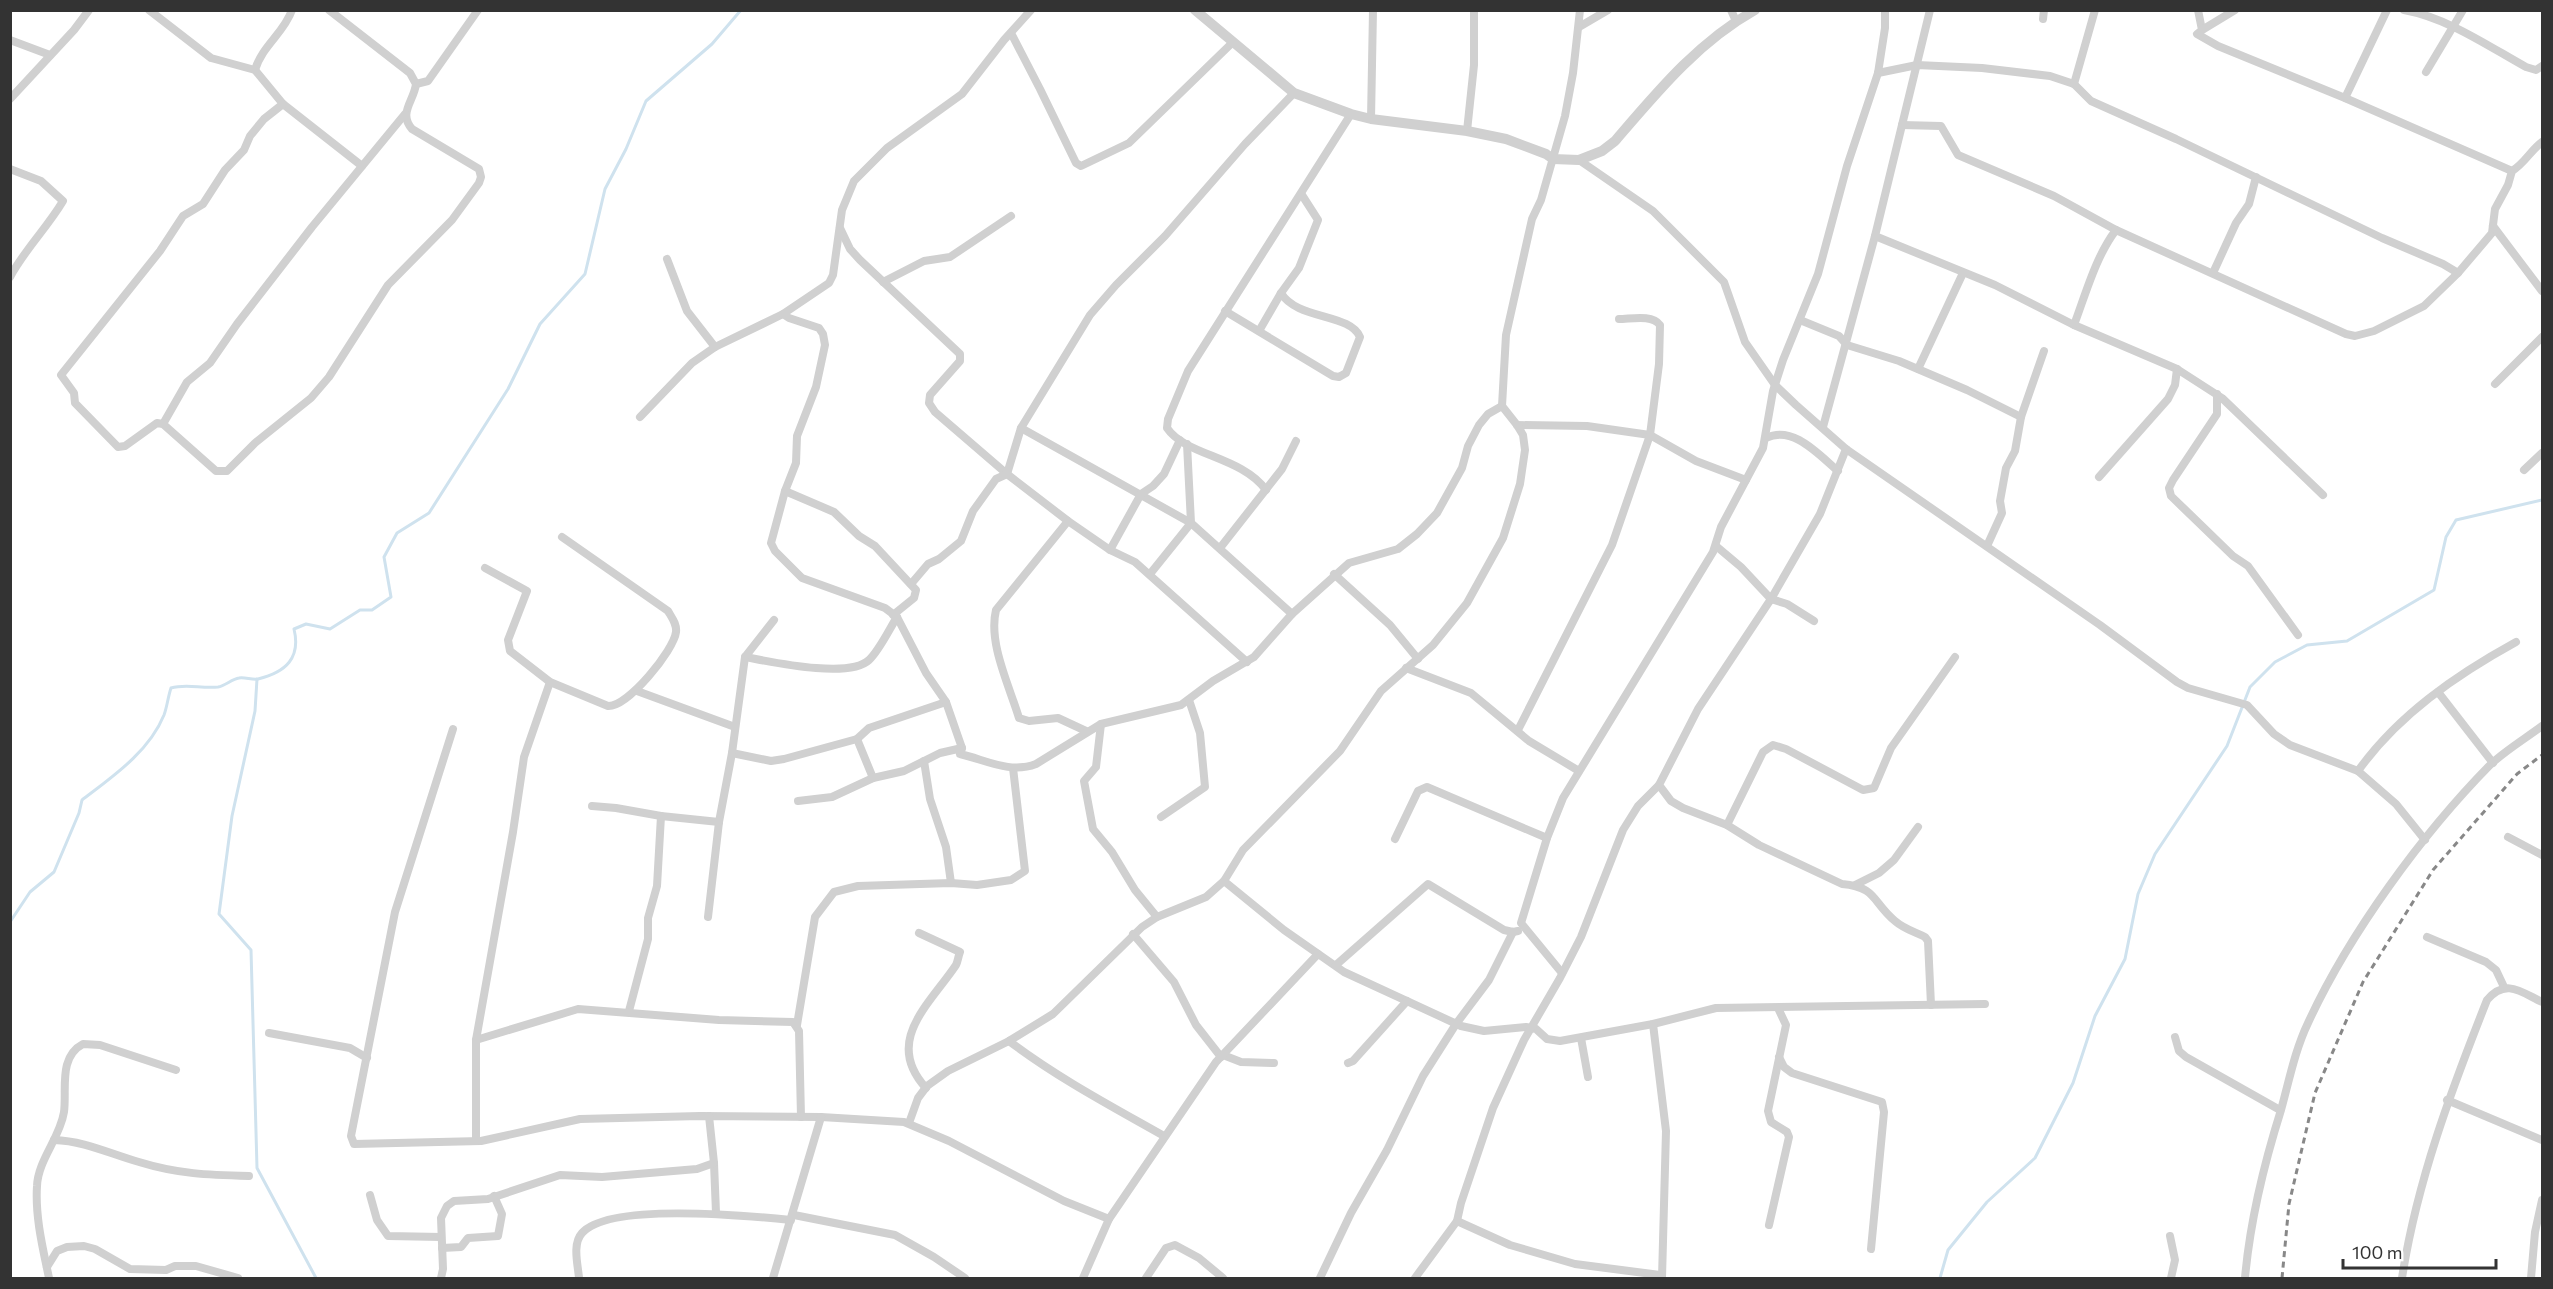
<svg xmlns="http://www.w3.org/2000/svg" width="2553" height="1289" viewBox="0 0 2553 1289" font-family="Commissioner,sans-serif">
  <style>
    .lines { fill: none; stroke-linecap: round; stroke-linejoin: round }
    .stream { stroke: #cfe2ee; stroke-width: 3 }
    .minor { stroke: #d0d0d0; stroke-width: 8 }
    .tertiary { stroke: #d0d0d0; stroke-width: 10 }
    .rail { stroke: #888; stroke-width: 3; stroke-dasharray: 6 4.5; stroke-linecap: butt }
  </style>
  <rect width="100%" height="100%" fill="#fff"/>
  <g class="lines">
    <g class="stream">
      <polyline points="257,679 255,711 232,816 219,914 251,950 257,1168 316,1278"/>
      <path d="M10,922L30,892L54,872L79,813L82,800C112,777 149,752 164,715C167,707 168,697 171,688C187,683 201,689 218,687C225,686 232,679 239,678C245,677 252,680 258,679C286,672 301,658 294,629L306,624L330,629L360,610H372L391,597L384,557L397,533L429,513L508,389L540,324L585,274L605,189L626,149L646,101L712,44L741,10"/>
      <polyline points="1940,1278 1948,1250 1987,1202 2035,1158 2073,1083 2095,1016 2125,959 2138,894 2155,854 2227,746 2250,687 2275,662 2307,645 2347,641 2434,590 2446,537 2456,520 2542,500"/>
    </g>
    <g class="minor">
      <polyline points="149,10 211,58 255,70 283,104 362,166"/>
      <polyline points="1731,10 1736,21"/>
      <polyline points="2198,10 2202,30 2197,34 2218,46 2345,98 2512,171"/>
      <path d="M2404,10C2448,18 2488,46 2526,67L2536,70L2542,66"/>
      <polyline points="2043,19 2044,10"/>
      <polyline points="1579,27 1608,10"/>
      <polyline points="2202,30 2235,10"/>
      <polyline points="1011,33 1040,89 1076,163 1081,166 1129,143 1232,43"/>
      <polyline points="10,40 50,55"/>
      <path d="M255,70C262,46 284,33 292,10"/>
      <polyline points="2426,72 2463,10"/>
      <polyline points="1878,73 1917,65 1982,68 2050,76 2074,84 2091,101 2176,139 2382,238 2443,264 2458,273"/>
      <polyline points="416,84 428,81 478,10"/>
      <polyline points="2074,84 2095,10"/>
      <polyline points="2345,98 2387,10"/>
      <polyline points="10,99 74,30 89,10"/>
      <path d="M283,104L264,119L250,136L244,150L225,170L203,204L183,216L160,251L61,375L74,393L75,403L118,447L125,446L157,423L163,424L216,471H227L255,443L311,398L329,377L388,285L452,220L479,183L481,177L479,169L412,129C398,113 414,101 416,84L410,73L329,10"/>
      <polyline points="1371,119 1373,10"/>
      <path d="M1902,125L1941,126L1958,155L2054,196L2116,230L2346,334L2355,336L2374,331L2424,306L2458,273L2492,233L2495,209L2508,185L2512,171C2525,163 2530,151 2542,142"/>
      <polyline points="1467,131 1474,65 1474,10"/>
      <polyline points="1579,160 1653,211 1724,282 1745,342 1775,385 1796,405 1846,449 2100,625 2177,682 2188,688 2247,705 2274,734 2290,745 2358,771 2396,804 2425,840"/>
      <path d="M10,169L41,181L63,201C47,228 25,249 10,277"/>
      <polyline points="2493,226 2542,291"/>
      <polyline points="840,228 850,249 860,260 960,354 960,361 930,395 929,403 935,412 1007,474 1068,521 1110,550 1135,562 1247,662"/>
      <polyline points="1875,236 1995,285 2074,325 2177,369 2222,398 2323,495"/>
      <polyline points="667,259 687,311 715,347"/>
      <polyline points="2213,273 2236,223 2249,204 2256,177"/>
      <polyline points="883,282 924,261 950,257 1011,216"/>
      <path d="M1225,311L1333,376L1339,377L1346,373L1360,337C1350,313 1297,320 1281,293"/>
      <polyline points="1800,320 1839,336 1847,345 1899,361 1967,390 2021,417"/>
      <path d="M2074,325C2086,293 2096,256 2116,230"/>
      <polyline points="1259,331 1281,293 1299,268 1318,220 1302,195"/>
      <polyline points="1918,369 1963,273"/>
      <polyline points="2495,384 2542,337"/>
      <polyline points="2217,394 2217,414 2173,480 2169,488 2171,496 2233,556 2248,566 2298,635"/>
      <polyline points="640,417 692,363 715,347 783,314"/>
      <polyline points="163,424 187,382 210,363 237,324 312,227 405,114"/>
      <polyline points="1517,425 1587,426 1650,435 1696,461 1746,480"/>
      <polyline points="1823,427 1875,236 1930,10"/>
      <polyline points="1021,428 1191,523 1292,614"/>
      <path d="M1766,438C1793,425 1818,454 1838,471"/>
      <path d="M1846,449L1820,514L1771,599L1698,709L1659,785L1671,801L1683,808L1727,825L1759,845L1842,884C1877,887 1872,902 1895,921C1904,929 1915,932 1925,937L1928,941L1931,1005"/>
      <polyline points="2524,470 2542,453"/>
      <polyline points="2099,477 2168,399 2175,385 2177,369"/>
      <path d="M1266,490C1241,456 1186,456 1167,428L1168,419L1188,371L1351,114"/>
      <polyline points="785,491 834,512 859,536 875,546 916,590 914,598 893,615"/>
      <path d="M1068,521L996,610C988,643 1009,685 1019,718L1029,721L1058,718L1086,731"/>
      <polyline points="1716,546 1741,567 1771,599 1787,604 1814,621"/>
      <polyline points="1987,546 2002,513 2000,501 2006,468 2015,451 2021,417 2044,351"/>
      <polyline points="1220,548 1282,469 1296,441"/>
      <polyline points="1110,550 1141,494 1153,486 1164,474 1180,440"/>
      <path d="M485,568L527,591L508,640L510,651L550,682L608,706C628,707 674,650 676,632C677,624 672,618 668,611L562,537"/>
      <polyline points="1150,574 1191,523 1187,444"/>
      <polyline points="1334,574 1390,625 1418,659"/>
      <polyline points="911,584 928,564 939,559 961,541 973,511 996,479 1007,474 1021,428 1090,315 1116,285 1165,236 1245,144 1294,93"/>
      <path d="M745,657C772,662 849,679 869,660C879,651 890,628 897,617"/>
      <polyline points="1406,668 1471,693 1529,741 1579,771"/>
      <polyline points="637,691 735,727"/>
      <polyline points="2438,692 2493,763"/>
      <polyline points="1101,724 1096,767 1084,781 1093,829 1112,852 1135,890 1157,917"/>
      <polyline points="453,729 395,912 351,1136 354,1144 481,1141 580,1119 700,1116 821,1117 904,1122 949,1141 1064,1201 1109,1219"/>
      <path d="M1518,730L1612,545L1650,435L1659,364L1660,325C1652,314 1631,319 1619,319"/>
      <polyline points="857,739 869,728 946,702"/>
      <polyline points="962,748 946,702 926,673 897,617 885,608 802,578 775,551 771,543 785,491 796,463 797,436 816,387 825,345 823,334 819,328 789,318 783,314 829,283 833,275 842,210 854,181 887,148 962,94 1004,40 1031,10"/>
      <polyline points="732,753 771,761 784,759 857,739 873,778"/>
      <polyline points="924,761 930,799 946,847 951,883"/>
      <path d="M2358,771C2398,715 2456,675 2516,642"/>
      <path d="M798,801L832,797L873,778L904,771L940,753L962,748L960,754C986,760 1010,774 1036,764L1101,724L1181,705L1213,681L1254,657L1292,614L1349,563L1398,549L1417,534L1437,513L1462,468L1468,446L1479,425L1488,414L1502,406"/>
      <polyline points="592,806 616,808 661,816"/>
      <polyline points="1161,817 1205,787 1200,733 1189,700"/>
      <polyline points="1727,825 1763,752 1773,745 1786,749 1863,790 1874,788 1891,748 1955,657"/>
      <polyline points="2508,837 2542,855"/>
      <polyline points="1395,839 1418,791 1427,787 1547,838"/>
      <polyline points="1224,881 1284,930 1344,972 1461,1026 1484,1031 1526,1027 1536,1029 1547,1039 1560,1041 1653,1024 1716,1008 1985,1004"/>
      <polyline points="1855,885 1879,873 1894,860 1918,827"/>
      <polyline points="708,917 719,822 732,753 745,657 774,620"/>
      <path d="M919,933L960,952C958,957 958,961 956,965C930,1004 883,1041 926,1088"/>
      <polyline points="1133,934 1174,982 1196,1025 1221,1057"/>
      <polyline points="2427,937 2486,962 2496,970 2504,987"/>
      <polyline points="1336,965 1428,884 1504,930 1513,932 1518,931"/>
      <polyline points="1562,973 1521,923 1547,838 1563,798 1713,552 1721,527 1763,448 1773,391 1783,360 1818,274 1847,166 1878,73 1885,28 1885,10"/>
      <polyline points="629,1011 648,939 648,918 657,886 661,816 719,822"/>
      <polyline points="1653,1024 1666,1131 1662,1278"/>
      <polyline points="797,1025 815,917 834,892 858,886 951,883 977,885 1011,880 1025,871 1013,768"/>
      <polyline points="269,1033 350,1048 367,1058"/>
      <polyline points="2175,1037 2179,1051 2186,1057 2280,1110"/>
      <polyline points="1581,1038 1588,1077"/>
      <polyline points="476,1040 578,1009 719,1020 793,1022 799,1031 801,1117"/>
      <path d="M1009,1041C1058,1078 1111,1106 1164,1136"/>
      <polyline points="1223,1055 1241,1062 1274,1063"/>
      <polyline points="1779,1057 1784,1067 1792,1073 1882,1102 1884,1112 1871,1249"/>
      <polyline points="1348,1063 1353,1061 1407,1001"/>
      <polyline points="2447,1100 2542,1140"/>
      <polyline points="709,1116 714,1163 716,1213"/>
      <polyline points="909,1123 918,1098 927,1086 948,1071 1009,1041 1053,1014 1142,927 1157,917 1206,897 1224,881 1243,850 1340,751 1381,691 1433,645 1467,603 1503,538 1520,484 1525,450 1523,435 1517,425 1502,406 1506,335 1532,219 1541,200 1565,116 1573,73 1580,10"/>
      <path d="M54,1140C85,1141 110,1154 139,1162C178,1174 208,1175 249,1176"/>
      <polyline points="476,1141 476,1040 513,832 524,757 550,682"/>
      <polyline points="370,1195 377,1220 388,1236 441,1237"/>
      <polyline points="794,1215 895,1235 934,1257 965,1278"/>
      <polyline points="1457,1221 1510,1245 1575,1264 1660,1275"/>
      <polyline points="1769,1225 1789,1137 1787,1132 1771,1122 1768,1111 1786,1025 1778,1008"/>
      <polyline points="2170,1236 2175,1260 2171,1278"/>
      <polyline points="442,1248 461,1247 468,1238 498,1236 502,1214 494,1196"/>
      <polyline points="47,1267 57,1251 67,1247 84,1246 95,1249 130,1269 166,1270 175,1266 196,1266 238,1278"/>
      <path d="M49,1278C43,1249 35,1217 37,1186C38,1160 60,1138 64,1112C67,1090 58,1057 83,1044L100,1045L176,1070"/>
      <polyline points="441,1278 443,1269 441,1218 447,1206 454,1201 488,1199 560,1175 602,1177 697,1169 714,1163"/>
      <path d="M579,1278C578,1265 572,1244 582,1233C609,1202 751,1216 791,1220"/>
      <polyline points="773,1278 821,1117"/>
      <polyline points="1083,1278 1109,1219 1216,1062 1318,954"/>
      <polyline points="1146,1278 1166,1248 1175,1245 1199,1258 1223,1278"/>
      <polyline points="1320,1278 1351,1213 1387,1150 1423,1076 1456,1024 1489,980 1513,932"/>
      <polyline points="1415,1278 1457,1221 1461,1203 1493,1108 1524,1040 1560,978 1581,937 1623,830 1638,806 1659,785"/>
      <path d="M2245,1278C2250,1221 2264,1164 2281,1110C2289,1081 2295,1050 2308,1023C2349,934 2422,834 2491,764C2506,750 2526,738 2542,726"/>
      <path d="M2402,1278C2417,1181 2451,1091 2487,1000C2506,978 2521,992 2542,1002"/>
      <polyline points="2531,1278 2535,1232 2542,1200"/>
    </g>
    <path class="tertiary" d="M1195,10L1294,93L1351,114L1371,119L1467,131L1506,139L1546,154L1553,159L1579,160L1602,151L1615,141C1657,92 1698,42 1755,10"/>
    <polyline class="rail" points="2282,1278 2289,1204 2315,1093 2363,982 2433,870 2517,774 2542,755"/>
  </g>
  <rect width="2553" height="1289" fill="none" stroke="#333333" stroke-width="24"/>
  <path d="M2343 1259v9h153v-9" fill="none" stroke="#333333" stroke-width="3"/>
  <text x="2352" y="1259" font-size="18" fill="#333333" stroke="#ffffff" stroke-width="4.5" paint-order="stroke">100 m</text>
</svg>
